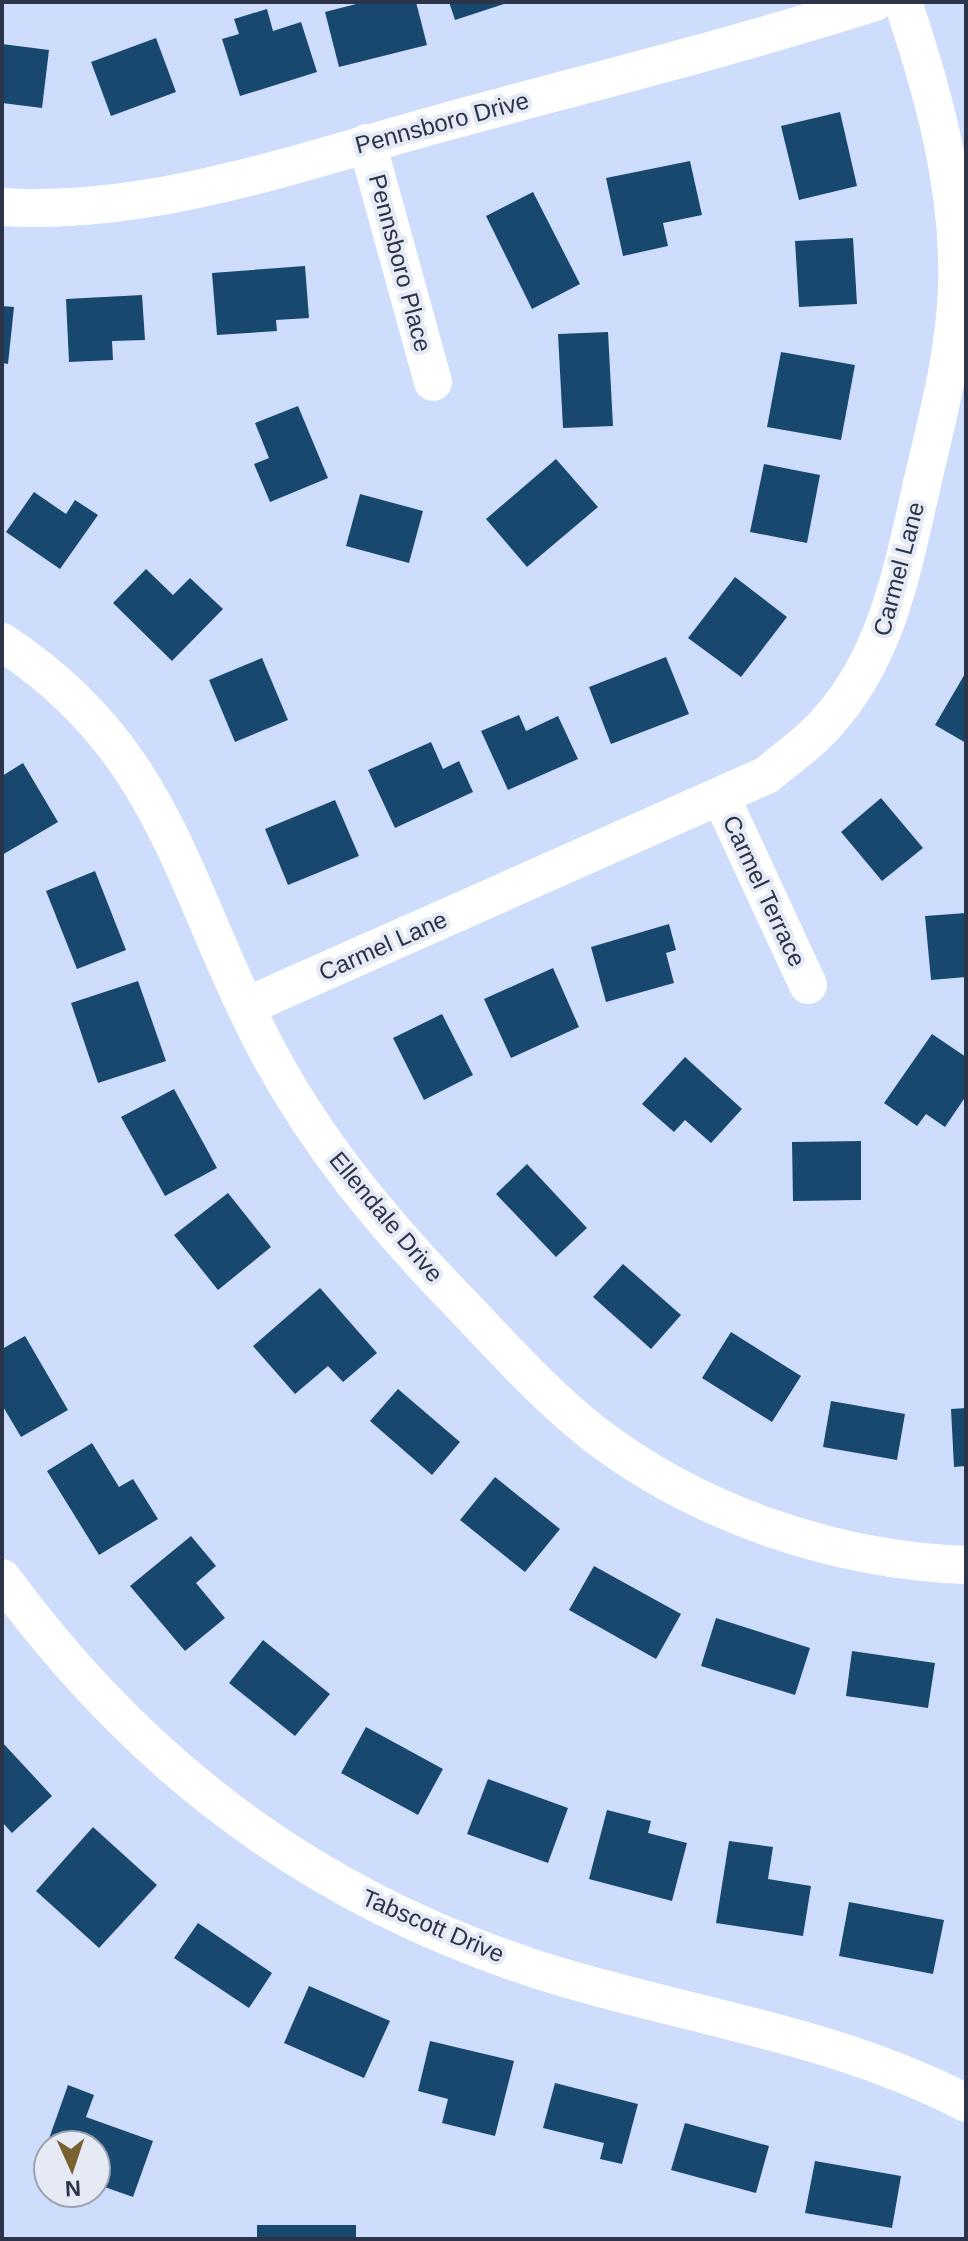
<svg xmlns="http://www.w3.org/2000/svg" width="968" height="2241" viewBox="0 0 968 2241" font-family="Helvetica,sans-serif">
  <style>
    .building { fill: #18486e }
    .lines { fill: none; stroke-linecap: round; stroke-linejoin: round }
    .minor { stroke: #fff; stroke-width: 38 }
    .labels { text-anchor: middle; stroke-width: 8; stroke-linejoin: round; paint-order: stroke }
    .street-label { font-size: 24px; fill: #2b3448; stroke: #e6eaf5 }
  </style>
  <rect width="100%" height="100%" fill="#cfddfc"/>
  <g class="building">
    <polygon points="364,2 416,2 427,45 339,67 325,12"/>
    <polygon points="449,2 507,2 507,3 455,20"/>
    <polygon points="267,9 273,31 301,22 317,72 240,96 222,39 239,34 234,19"/>
    <polygon points="156,38 176,92 111,116 91,62"/>
    <polygon points="2,44 49,50 42,108 2,103"/>
    <polygon points="840,112 857,186 799,200 781,126"/>
    <polygon points="690,161 702,215 663,223 668,246 623,256 606,178"/>
    <polygon points="533,192 580,284 532,309 486,216"/>
    <polygon points="853,238 857,304 799,307 795,241"/>
    <polygon points="305,266 309,318 276,320 277,331 217,335 212,273"/>
    <polygon points="142,295 145,340 112,341 113,360 69,362 66,299"/>
    <polygon points="2,306 14,307 8,364 2,363"/>
    <polygon points="608,332 613,426 563,428 558,334"/>
    <polygon points="781,352 855,365 841,440 767,427"/>
    <polygon points="298,406 328,478 270,502 254,464 269,458 255,423"/>
    <polygon points="556,459 598,507 527,567 486,519"/>
    <polygon points="764,464 820,475 807,543 750,532"/>
    <polygon points="34,492 66,514 75,500 98,515 60,569 6,532"/>
    <polygon points="360,494 423,511 409,563 346,546"/>
    <polygon points="146,569 173,595 190,578 223,609 172,661 113,603"/>
    <polygon points="735,577 787,617 741,677 688,638"/>
    <polygon points="666,657 689,714 611,744 589,687"/>
    <polygon points="262,658 288,720 235,742 209,680"/>
    <polygon points="966,672 966,743 935,725"/>
    <polygon points="519,715 526,731 558,716 578,759 508,790 481,731"/>
    <polygon points="431,742 443,769 459,761 473,792 395,828 368,770"/>
    <polygon points="23,763 58,822 2,855 2,776"/>
    <polygon points="881,798 923,848 882,881 841,832"/>
    <polygon points="335,800 359,856 288,885 265,829"/>
    <polygon points="95,871 126,950 77,969 46,891"/>
    <polygon points="966,913 966,977 931,980 925,916"/>
    <polygon points="669,924 676,950 666,953 674,983 606,1002 591,947"/>
    <polygon points="553,968 579,1027 511,1058 484,999"/>
    <polygon points="138,981 166,1061 98,1083 71,1003"/>
    <polygon points="442,1014 473,1075 424,1100 393,1038"/>
    <polygon points="932,1034 966,1057 966,1096 945,1127 926,1114 917,1126 884,1103"/>
    <polygon points="685,1057 742,1109 711,1143 685,1120 674,1132 642,1104"/>
    <polygon points="174,1089 217,1168 165,1196 121,1117"/>
    <polygon points="861,1141 861,1200 793,1201 792,1142"/>
    <polygon points="527,1164 587,1228 556,1257 496,1194"/>
    <polygon points="228,1193 271,1247 218,1290 174,1235"/>
    <polygon points="623,1264 681,1315 651,1349 593,1297"/>
    <polygon points="320,1288 377,1353 343,1382 328,1366 295,1394 253,1346"/>
    <polygon points="731,1332 801,1376 772,1422 702,1378"/>
    <polygon points="25,1336 68,1410 21,1437 2,1405 2,1349"/>
    <polygon points="398,1389 460,1442 432,1475 370,1421"/>
    <polygon points="831,1401 905,1414 897,1460 823,1447"/>
    <polygon points="966,1408 966,1466 954,1467 951,1409"/>
    <polygon points="92,1443 119,1487 133,1479 158,1519 99,1555 47,1471"/>
    <polygon points="495,1477 560,1529 525,1572 460,1520"/>
    <polygon points="191,1536 216,1566 196,1583 225,1618 185,1651 130,1586"/>
    <polygon points="594,1566 681,1614 656,1659 569,1610"/>
    <polygon points="716,1618 810,1648 795,1695 701,1666"/>
    <polygon points="263,1640 330,1694 295,1736 229,1683"/>
    <polygon points="852,1651 935,1663 928,1708 846,1696"/>
    <polygon points="366,1727 443,1769 418,1815 341,1773"/>
    <polygon points="2,1742 52,1796 12,1833 2,1822"/>
    <polygon points="488,1779 568,1808 548,1863 467,1834"/>
    <polygon points="607,1810 651,1821 648,1833 687,1843 672,1901 589,1879"/>
    <polygon points="93,1827 157,1885 99,1948 36,1891"/>
    <polygon points="729,1841 773,1847 768,1879 811,1886 803,1936 716,1923"/>
    <polygon points="849,1902 944,1920 933,1974 839,1956"/>
    <polygon points="198,1923 272,1973 249,2008 174,1958"/>
    <polygon points="309,1986 390,2021 364,2078 284,2043"/>
    <polygon points="430,2041 514,2061 495,2136 442,2123 448,2099 418,2091"/>
    <polygon points="555,2083 638,2104 622,2164 600,2159 604,2143 543,2128"/>
    <polygon points="68,2085 94,2095 86,2117 153,2141 133,2197 96,2184 96,2145 48,2145 48,2167 40,2164"/>
    <polygon points="685,2123 769,2146 756,2193 671,2170"/>
    <polygon points="815,2161 901,2176 892,2228 805,2213"/>
    <rect x="257" y="2225" width="99" height="14"/>
  </g>
  <g class="lines">
    <g class="minor">
      <polyline points="367,143 433,382"/>
      <path d="M2,207C153,216 302,161 445,122C588,83 734,47 875,2"/>
      <path d="M2,642C168,751 181,887 266,1048C317,1145 386,1227 462,1305C504,1349 545,1395 593,1433C698,1514 834,1560 966,1565"/>
      <polyline points="721,797 808,985"/>
      <path d="M247,1006L767,775C782,762 799,750 814,736C885,668 901,576 922,484C937,419 955,354 957,287C960,188 934,95 903,2"/>
      <path d="M2,1578C148,1777 330,1909 568,1979C702,2018 841,2038 966,2103"/>
    </g>
  </g>
  <g class="labels">
    <g class="street-label">
      <text transform="translate(442 123) rotate(-15)" y="8">Pennsboro Drive</text>
      <text transform="translate(400 263) rotate(75)" y="8">Pennsboro Place</text>
      <text transform="translate(899 569) rotate(-75)" y="8">Carmel Lane</text>
      <text transform="translate(764 891) rotate(65)" y="8">Carmel Terrace</text>
      <text transform="translate(383 946) rotate(-24)" y="8">Carmel Lane</text>
      <text transform="translate(386 1217) rotate(50)" y="8">Ellendale Drive</text>
      <text transform="translate(433 1926) rotate(23)" y="8">Tabscott Drive</text>
    </g>
  </g>
  <rect width="968" height="2241" fill="none" stroke="#2b3448" stroke-width="8"/>
  <g transform="translate(72 2169) rotate(177)"><circle r="38" fill="#e6eaf5" stroke="#9ba1b0" stroke-width="2"/>
  <path d="M0-6L14 30L0 20L-14 30Z" fill="#786231"/>
  <text y="-12" font-size="22" font-weight="bold" text-anchor="middle" fill="#2b3448">N</text>
  </g>
</svg>
